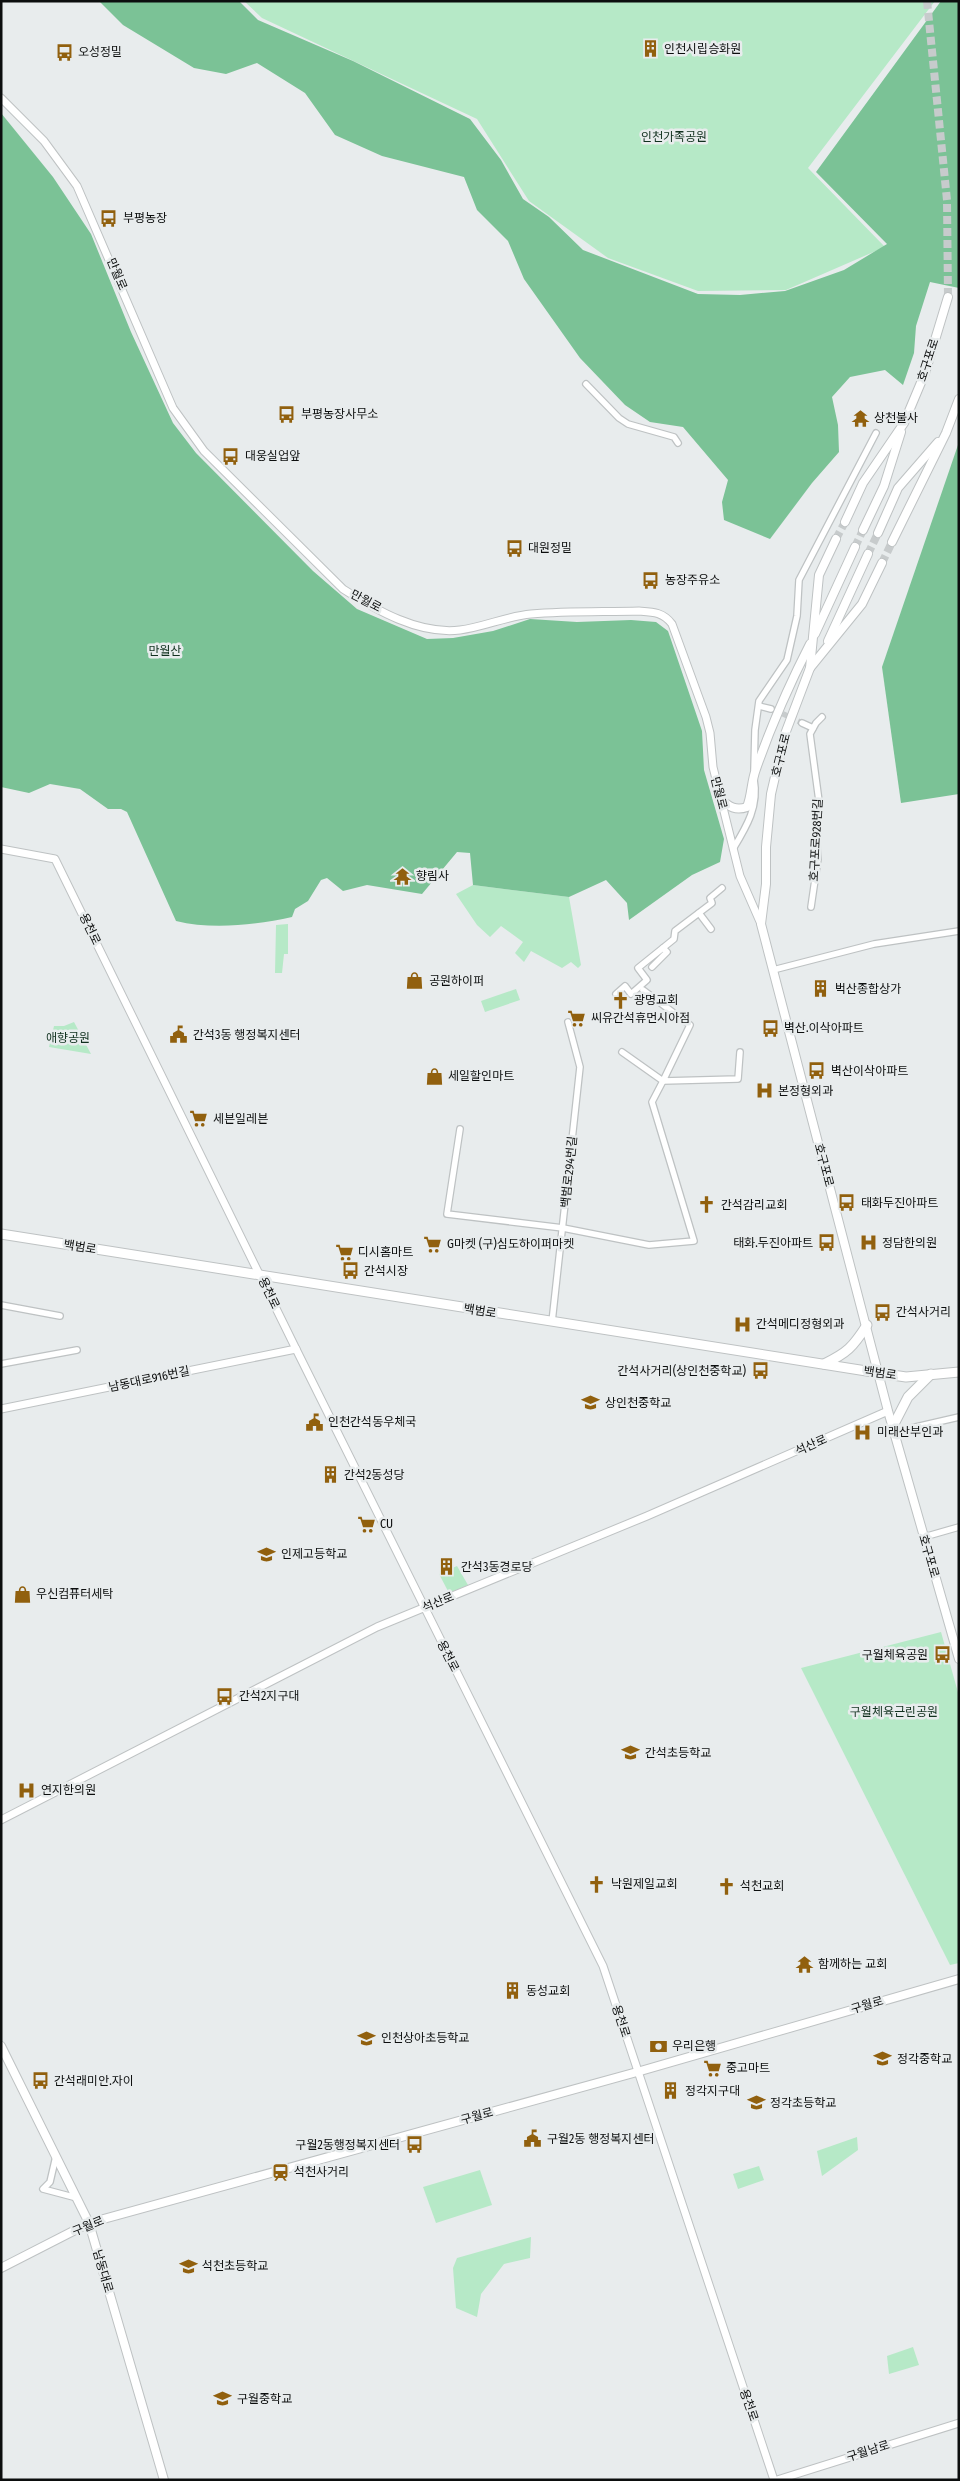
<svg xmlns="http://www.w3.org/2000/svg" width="960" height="2481" viewBox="0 0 960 2481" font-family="'Fira Sans Condensed','Noto Sans KR',sans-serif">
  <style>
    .green { fill: #b6e9c7 }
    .forest { fill: #7bc296 }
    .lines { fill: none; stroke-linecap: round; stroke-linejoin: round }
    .minor-tunnel { stroke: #c7cbcc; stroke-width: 5.5; stroke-dasharray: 5.5 3; stroke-linecap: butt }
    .secondary-tunnel { stroke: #c7cbcc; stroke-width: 8; stroke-dasharray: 8 4; stroke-linecap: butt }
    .minor-casing { stroke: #bec2c3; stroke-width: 8 }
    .tertiary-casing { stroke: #bec2c3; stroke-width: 9 }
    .secondary-casing { stroke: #bec2c3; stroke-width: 10 }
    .primary-casing { stroke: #bec2c3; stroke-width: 11 }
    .minor { stroke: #fff; stroke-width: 5.5 }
    .tertiary { stroke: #fff; stroke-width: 7 }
    .secondary { stroke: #fff; stroke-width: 8 }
    .primary { stroke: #fff; stroke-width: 9 }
    .labels { text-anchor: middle; stroke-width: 5; stroke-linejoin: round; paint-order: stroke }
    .poi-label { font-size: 12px; fill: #0c0e0e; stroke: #e8eced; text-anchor: start }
    .park-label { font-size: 12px; fill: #11311f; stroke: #e8eced }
    .street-label { font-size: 12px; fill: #0c0e0e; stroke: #e8eced }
  </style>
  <rect width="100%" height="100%" fill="#e8eced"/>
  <g class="green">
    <polygon points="244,1 935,1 808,168 885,247 786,290 698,291 608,258 529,201 477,119 262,18"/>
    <polygon points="473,885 569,897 581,965 578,968 571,962 562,968 531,951 524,962 515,953 523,942 501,926 490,937 477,925 456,894"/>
    <polygon points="288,924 288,954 284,954 282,973 275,973 276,925"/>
    <polygon points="516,989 520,1000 485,1012 481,1001"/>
    <polygon points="74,1022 91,1054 49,1047 54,1026 64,1026"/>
    <polygon points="457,1566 468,1585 449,1593 439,1574"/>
    <polygon points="941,1632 959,1696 959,1963 950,1965 801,1668"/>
    <polygon points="857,2137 858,2150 822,2176 817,2151"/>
    <polygon points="759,2166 764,2180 738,2189 733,2174"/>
    <polygon points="480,2170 492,2205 436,2223 423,2187"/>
    <polygon points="531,2237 530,2258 504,2264 481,2294 477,2317 456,2308 453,2268 457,2258"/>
    <polygon points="913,2347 919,2365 889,2374 887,2356"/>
  </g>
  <g class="forest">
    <polygon points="99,1 239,1 258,20 353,61 470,119 501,160 523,199 549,217 583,250 698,294 740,295 785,291 844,270 887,244 816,172 941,1 959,1 959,288 930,282 916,326 914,353 903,385 885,370 850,377 832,397 838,425 839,452 812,483 770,539 724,520 722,502 728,480 683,427 650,422 625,405 580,358 524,279 508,241 477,210 464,177 382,156 335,135 305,93 257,63 226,74 194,68 123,25"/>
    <path d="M1,113L53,177L91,234L131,332L173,423L196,453L313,571L357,609L427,639L453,638L493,631L530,619L577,622L631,620L656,622L668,631L702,731L704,770L724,839L720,862L692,875L629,920L627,903L606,880L569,897L473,885L470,853L457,852L422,894L367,885L343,891L327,878L321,880L308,901L295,909L292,917C256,925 212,930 176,921L127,812L121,809H108L80,789L50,784L29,793L1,787Z"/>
    <polygon points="959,442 959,794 901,803 882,667"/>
  </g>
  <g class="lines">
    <polyline class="minor-tunnel" points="775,710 802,723"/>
    <g class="secondary-tunnel">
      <polyline points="927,1 947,200 948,297"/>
      <polyline points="836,539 845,522"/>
      <polyline points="855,547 863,530"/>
      <polyline points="868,554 878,533"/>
      <polyline points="882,563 892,542"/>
    </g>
    <defs>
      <g id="minor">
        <polyline points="586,384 619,418 628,424 674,437 678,443"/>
        <polyline points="759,706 771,709"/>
        <polyline points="802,723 813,728"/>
        <polyline points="754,769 755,730 759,701 787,660 797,616 799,580 876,433"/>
        <path d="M733,849C747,826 759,806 754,779"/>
        <polyline points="811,907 818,859 816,832 819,801 810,734 816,723 822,717"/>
        <polyline points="699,913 711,929"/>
        <polyline points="652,967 667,952 663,948"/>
        <polyline points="773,970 874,944 959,931"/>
        <polyline points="643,990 690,1025 663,1081 738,1079 740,1052"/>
        <polyline points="616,994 625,986 631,994 647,980 638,968 674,939 675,931 712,903 710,898 722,888"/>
        <polyline points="460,1129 447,1214 563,1228 649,1245 694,1241 652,1102 663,1081 622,1052"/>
        <polyline points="1,1305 60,1316"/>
        <polyline points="552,1322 580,1067 568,1022"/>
        <polyline points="1,1364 77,1350"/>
        <polyline points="894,1432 959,1417"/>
        <polyline points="924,1537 959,1527"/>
        <polyline points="56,2156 50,2182 43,2189 77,2198"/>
      </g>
      <g id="tertiary">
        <path d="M1,98L44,141L77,186L173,408L204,451L343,589C376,610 419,635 460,630C484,627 507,616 531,614C567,611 603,612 639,611C653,612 663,612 672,624L706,717L710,733L713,767L740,876L761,924"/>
        <polyline points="1,849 55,859 296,1349 603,1966 774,2480"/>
        <polyline points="1,1409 296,1349"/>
        <polyline points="1,1820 377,1627 647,1516 888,1411"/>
        <polyline points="777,2480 959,2423"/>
      </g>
      <g id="secondary">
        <polyline points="845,522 863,483 904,423 925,373 948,297"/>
        <polyline points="863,530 884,486 901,432"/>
        <polyline points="878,533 898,488 938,442"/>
        <polyline points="836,539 819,575 810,668 785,734 771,794 766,847 766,884 761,924 888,1411 959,1659"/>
        <polyline points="892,542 946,433 959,399"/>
        <polyline points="815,634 855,547"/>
        <polyline points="828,641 868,554"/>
        <polyline points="810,668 862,604 882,563"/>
        <path d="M721,799C729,807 736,811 747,807C752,795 751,782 756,769C771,726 789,685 810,644"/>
        <polyline points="1,2046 89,2223 164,2480"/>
        <polyline points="1,2268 89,2223 637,2072 959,1979"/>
      </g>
      <g id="primary">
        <polyline points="1,1234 879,1373 906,1377 959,1372"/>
        <path d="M824,1364C847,1353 853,1347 867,1325"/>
        <polyline points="892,1428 908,1397 931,1374"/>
      </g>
    </defs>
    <use href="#minor" class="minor-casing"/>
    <use href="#tertiary" class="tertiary-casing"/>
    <use href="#secondary" class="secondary-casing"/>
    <use href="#primary" class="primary-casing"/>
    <use href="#minor" class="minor"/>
    <use href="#tertiary" class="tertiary"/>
    <use href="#secondary" class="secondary"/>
    <use href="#primary" class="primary"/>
  </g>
  <defs>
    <symbol id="building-bare" viewBox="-9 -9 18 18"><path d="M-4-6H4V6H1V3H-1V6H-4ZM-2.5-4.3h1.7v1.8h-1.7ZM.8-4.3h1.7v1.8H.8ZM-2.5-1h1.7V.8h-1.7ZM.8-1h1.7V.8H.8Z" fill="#91600e" stroke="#e8eced" stroke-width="2.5" paint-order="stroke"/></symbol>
    <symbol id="bus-bare" viewBox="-9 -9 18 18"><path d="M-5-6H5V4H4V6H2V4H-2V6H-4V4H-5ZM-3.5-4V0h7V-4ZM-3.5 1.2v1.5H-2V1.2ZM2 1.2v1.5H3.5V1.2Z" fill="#91600e" stroke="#e8eced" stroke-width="2.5" paint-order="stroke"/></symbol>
    <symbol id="temple-bare" viewBox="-9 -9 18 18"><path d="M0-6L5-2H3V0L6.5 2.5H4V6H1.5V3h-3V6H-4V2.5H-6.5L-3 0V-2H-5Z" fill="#91600e" stroke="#e8eced" stroke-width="2.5" paint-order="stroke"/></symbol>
    <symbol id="shop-bare" viewBox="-9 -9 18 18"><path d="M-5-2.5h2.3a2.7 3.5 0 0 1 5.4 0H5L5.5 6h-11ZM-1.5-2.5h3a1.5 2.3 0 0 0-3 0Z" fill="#91600e" stroke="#e8eced" stroke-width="2.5" paint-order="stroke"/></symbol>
    <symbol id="church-bare" viewBox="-9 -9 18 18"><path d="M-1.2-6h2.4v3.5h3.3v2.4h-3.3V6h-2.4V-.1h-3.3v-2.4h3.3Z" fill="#91600e" stroke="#e8eced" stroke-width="2.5" paint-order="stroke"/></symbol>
    <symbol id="supermarket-bare" viewBox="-9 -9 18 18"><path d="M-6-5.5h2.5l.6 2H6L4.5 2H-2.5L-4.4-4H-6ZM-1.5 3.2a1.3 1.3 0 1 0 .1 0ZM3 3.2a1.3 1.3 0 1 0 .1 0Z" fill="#91600e" stroke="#e8eced" stroke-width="2.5" paint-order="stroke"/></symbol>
    <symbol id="civic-bare" viewBox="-9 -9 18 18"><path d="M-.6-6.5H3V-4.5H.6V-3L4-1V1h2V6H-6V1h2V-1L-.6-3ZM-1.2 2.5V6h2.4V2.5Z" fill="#91600e" stroke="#e8eced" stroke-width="2.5" paint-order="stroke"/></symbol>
    <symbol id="hospital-bare" viewBox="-9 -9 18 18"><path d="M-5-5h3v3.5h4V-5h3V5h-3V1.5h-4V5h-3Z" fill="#91600e" stroke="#e8eced" stroke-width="2.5" paint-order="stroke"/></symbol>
    <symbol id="school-bare" viewBox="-9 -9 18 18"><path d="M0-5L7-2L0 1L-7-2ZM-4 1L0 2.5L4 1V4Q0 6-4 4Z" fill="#91600e" stroke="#e8eced" stroke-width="2.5" paint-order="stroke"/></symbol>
    <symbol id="bank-bare" viewBox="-9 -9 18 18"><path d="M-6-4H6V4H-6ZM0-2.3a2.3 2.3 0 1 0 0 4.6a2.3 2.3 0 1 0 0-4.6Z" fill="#91600e" stroke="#e8eced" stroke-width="2.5" paint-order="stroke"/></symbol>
    <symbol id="station-bare" viewBox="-9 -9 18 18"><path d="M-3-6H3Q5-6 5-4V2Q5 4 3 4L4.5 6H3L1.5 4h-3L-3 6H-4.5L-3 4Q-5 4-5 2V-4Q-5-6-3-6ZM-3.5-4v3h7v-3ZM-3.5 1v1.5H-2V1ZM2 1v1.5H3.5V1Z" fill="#91600e" stroke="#e8eced" stroke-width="2.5" paint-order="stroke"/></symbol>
  </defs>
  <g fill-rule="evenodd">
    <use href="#building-bare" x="638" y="36" width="25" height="25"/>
    <use href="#bus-bare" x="52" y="40" width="25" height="25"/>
    <use href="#bus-bare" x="96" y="206" width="25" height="25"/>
    <use href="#bus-bare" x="274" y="402" width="25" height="25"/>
    <use href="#temple-bare" x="848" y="406" width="25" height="25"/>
    <use href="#bus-bare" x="218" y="444" width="25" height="25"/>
    <use href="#bus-bare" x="502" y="536" width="25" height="25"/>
    <use href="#bus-bare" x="638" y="568" width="25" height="25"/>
    <use href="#temple-bare" x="390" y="864" width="25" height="25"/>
    <use href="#shop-bare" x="402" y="968" width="25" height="25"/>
    <use href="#building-bare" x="808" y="976" width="25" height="25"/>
    <use href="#church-bare" x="608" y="988" width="25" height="25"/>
    <use href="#supermarket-bare" x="564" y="1006" width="25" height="25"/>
    <use href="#bus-bare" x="758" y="1016" width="25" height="25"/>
    <use href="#civic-bare" x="166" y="1022" width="25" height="25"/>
    <use href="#bus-bare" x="804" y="1058" width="25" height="25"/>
    <use href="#shop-bare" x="422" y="1064" width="25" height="25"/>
    <use href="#hospital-bare" x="752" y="1078" width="25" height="25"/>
    <use href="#supermarket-bare" x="186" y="1106" width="25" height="25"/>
    <use href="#bus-bare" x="834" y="1190" width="25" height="25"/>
    <use href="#church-bare" x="694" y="1192" width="25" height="25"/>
    <use href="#bus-bare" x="814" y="1230" width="25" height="25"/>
    <use href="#hospital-bare" x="856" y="1230" width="25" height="25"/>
    <use href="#supermarket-bare" x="420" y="1232" width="25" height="25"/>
    <use href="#supermarket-bare" x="332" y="1240" width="25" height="25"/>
    <use href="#bus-bare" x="338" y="1258" width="25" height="25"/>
    <use href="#bus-bare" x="870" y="1300" width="25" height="25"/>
    <use href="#hospital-bare" x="730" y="1312" width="25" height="25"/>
    <use href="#bus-bare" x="748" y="1358" width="25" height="25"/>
    <use href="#school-bare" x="578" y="1390" width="25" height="25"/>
    <use href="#civic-bare" x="302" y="1410" width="25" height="25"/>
    <use href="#hospital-bare" x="850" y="1420" width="25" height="25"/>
    <use href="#building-bare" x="318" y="1462" width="25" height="25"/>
    <use href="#supermarket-bare" x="354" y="1512" width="25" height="25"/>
    <use href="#school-bare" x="254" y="1542" width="25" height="25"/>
    <use href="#building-bare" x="434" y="1554" width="25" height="25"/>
    <use href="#shop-bare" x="10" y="1582" width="25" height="25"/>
    <use href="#bus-bare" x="930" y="1642" width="25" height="25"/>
    <use href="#bus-bare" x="212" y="1684" width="25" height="25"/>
    <use href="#school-bare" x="618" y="1740" width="25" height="25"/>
    <use href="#hospital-bare" x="14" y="1778" width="25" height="25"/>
    <use href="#church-bare" x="584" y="1872" width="25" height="25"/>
    <use href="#church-bare" x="714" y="1874" width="25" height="25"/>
    <use href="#temple-bare" x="792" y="1952" width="25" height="25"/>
    <use href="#building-bare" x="500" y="1978" width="25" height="25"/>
    <use href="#school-bare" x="354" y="2026" width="25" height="25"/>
    <use href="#bank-bare" x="646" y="2034" width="25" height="25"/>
    <use href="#school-bare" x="870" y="2046" width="25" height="25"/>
    <use href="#supermarket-bare" x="700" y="2056" width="25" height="25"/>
    <use href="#bus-bare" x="28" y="2068" width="25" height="25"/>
    <use href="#building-bare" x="658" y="2078" width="25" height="25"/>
    <use href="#school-bare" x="744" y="2090" width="25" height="25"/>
    <use href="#civic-bare" x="520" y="2126" width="25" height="25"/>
    <use href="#bus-bare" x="402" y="2132" width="25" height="25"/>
    <use href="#station-bare" x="268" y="2160" width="25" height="25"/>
    <use href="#school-bare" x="176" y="2254" width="25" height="25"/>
    <use href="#school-bare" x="210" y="2386" width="25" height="25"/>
  </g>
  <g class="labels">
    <g class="poi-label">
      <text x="664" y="53">인천시립승화원</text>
      <text x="78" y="56">오성정밀</text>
      <text x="123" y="222">부평농장</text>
      <text x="301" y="418">부평농장사무소</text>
      <text x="874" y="422">상천불사</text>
      <text x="245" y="460">대웅실업앞</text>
      <text x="528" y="552">대원정밀</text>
      <text x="665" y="584">농장주유소</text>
      <text x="416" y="880">향림사</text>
      <text x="429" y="985">공원하이퍼</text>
      <text x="835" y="993">벅산종합상가</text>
      <text x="634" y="1004">광명교회</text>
      <text x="591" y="1022">씨유간석휴먼시아점</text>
      <text x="784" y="1032">벽산.이삭아파트</text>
      <text x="193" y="1039">간석3동 행정복지센터</text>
      <text x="831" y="1075">벽산이삭아파트</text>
      <text x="448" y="1080">세일할인마트</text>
      <text x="778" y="1095">본정형외과</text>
      <text x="213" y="1123">세븐일레븐</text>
      <text x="861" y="1207">태화두진아파트</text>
      <text x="721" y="1209">간석감리교회</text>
      <text x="813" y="1247" text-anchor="end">태화.두진아파트</text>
      <text x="882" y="1247">정담한의원</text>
      <text x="447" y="1248">G마켓 (구)심도하이퍼마켓</text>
      <text x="358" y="1256">디시홈마트</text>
      <text x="364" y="1275">간석시장</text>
      <text x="896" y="1316">간석사거리</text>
      <text x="756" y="1328">간석메디정형외과</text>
      <text x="746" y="1375" text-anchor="end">간석사거리(상인천중학교)</text>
      <text x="605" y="1407">상인천중학교</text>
      <text x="328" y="1426">인천간석동우체국</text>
      <text x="877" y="1436">미래산부인과</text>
      <text x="344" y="1479">간석2동성당</text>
      <text x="380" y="1528">CU</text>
      <text x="281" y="1558">인제고등학교</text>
      <text x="461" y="1571">간석3동경로당</text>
      <text x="36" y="1598">우신컴퓨터세탁</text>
      <text x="928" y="1659" text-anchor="end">구월체육공원</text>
      <text x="239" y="1700">간석2지구대</text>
      <text x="645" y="1757">간석초등학교</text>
      <text x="41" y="1794">연지한의원</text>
      <text x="611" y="1888">낙원제일교회</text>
      <text x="740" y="1890">석천교회</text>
      <text x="818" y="1968">함께하는 교회</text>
      <text x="526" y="1995">동성교회</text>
      <text x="381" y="2042">인천상아초등학교</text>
      <text x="672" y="2050">우리은행</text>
      <text x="897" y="2063">정각중학교</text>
      <text x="726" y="2072">중고마트</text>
      <text x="54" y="2085">간석래미안.자이</text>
      <text x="685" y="2095">정각지구대</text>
      <text x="770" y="2107">정각초등학교</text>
      <text x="547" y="2143">구월2동 행정복지센터</text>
      <text x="400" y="2149" text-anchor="end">구월2동행정복지센터</text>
      <text x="294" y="2176">석천사거리</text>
      <text x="202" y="2270">석천초등학교</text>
      <text x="237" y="2403">구월중학교</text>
    </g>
    <g class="park-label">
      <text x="674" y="141">인천가족공원</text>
      <text x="165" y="655">만월산</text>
      <text x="68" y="1042">애향공원</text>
      <text x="894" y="1716">구월체육근린공원</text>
    </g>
    <g class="street-label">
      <text transform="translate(117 274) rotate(67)" y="4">만월로</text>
      <text transform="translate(928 360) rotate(-72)" y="4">호구포로</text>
      <text transform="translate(366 601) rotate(28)" y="4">만월로</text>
      <text transform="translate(781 755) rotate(-76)" y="4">호구포로</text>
      <text transform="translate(719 793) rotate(76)" y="4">만월로</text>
      <text transform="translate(816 840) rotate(-87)" y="4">호구포로928번길</text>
      <text transform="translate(90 929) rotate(64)" y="4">용천로</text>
      <text transform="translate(824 1165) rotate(75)" y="4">호구포로</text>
      <text transform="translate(569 1172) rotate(-84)" y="4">백범로294번길</text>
      <text transform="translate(80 1247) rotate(9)" y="4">백범로</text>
      <text transform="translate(269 1293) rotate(64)" y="4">용천로</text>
      <text transform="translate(480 1311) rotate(9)" y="4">백범로</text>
      <text transform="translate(880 1373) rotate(8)" y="4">백범로</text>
      <text transform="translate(149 1379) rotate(-12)" y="4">남동대로916번길</text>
      <text transform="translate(811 1445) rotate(-24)" y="4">석산로</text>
      <text transform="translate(929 1556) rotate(74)" y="4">호구포로</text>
      <text transform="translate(438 1602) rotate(-22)" y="4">석산로</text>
      <text transform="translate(448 1656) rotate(63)" y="4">용천로</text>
      <text transform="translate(867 2005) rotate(-16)" y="4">구월로</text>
      <text transform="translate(621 2021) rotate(72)" y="4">용천로</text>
      <text transform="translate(477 2116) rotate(-15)" y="4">구월로</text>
      <text transform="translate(88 2226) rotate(-22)" y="4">구월로</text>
      <text transform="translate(103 2271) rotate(74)" y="4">남동대로</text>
      <text transform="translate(749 2405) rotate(71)" y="4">용천로</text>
      <text transform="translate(868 2451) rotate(-17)" y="4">구월남로</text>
    </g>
  </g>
  <rect width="960" height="2481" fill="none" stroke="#0c0e0e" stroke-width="5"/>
</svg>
